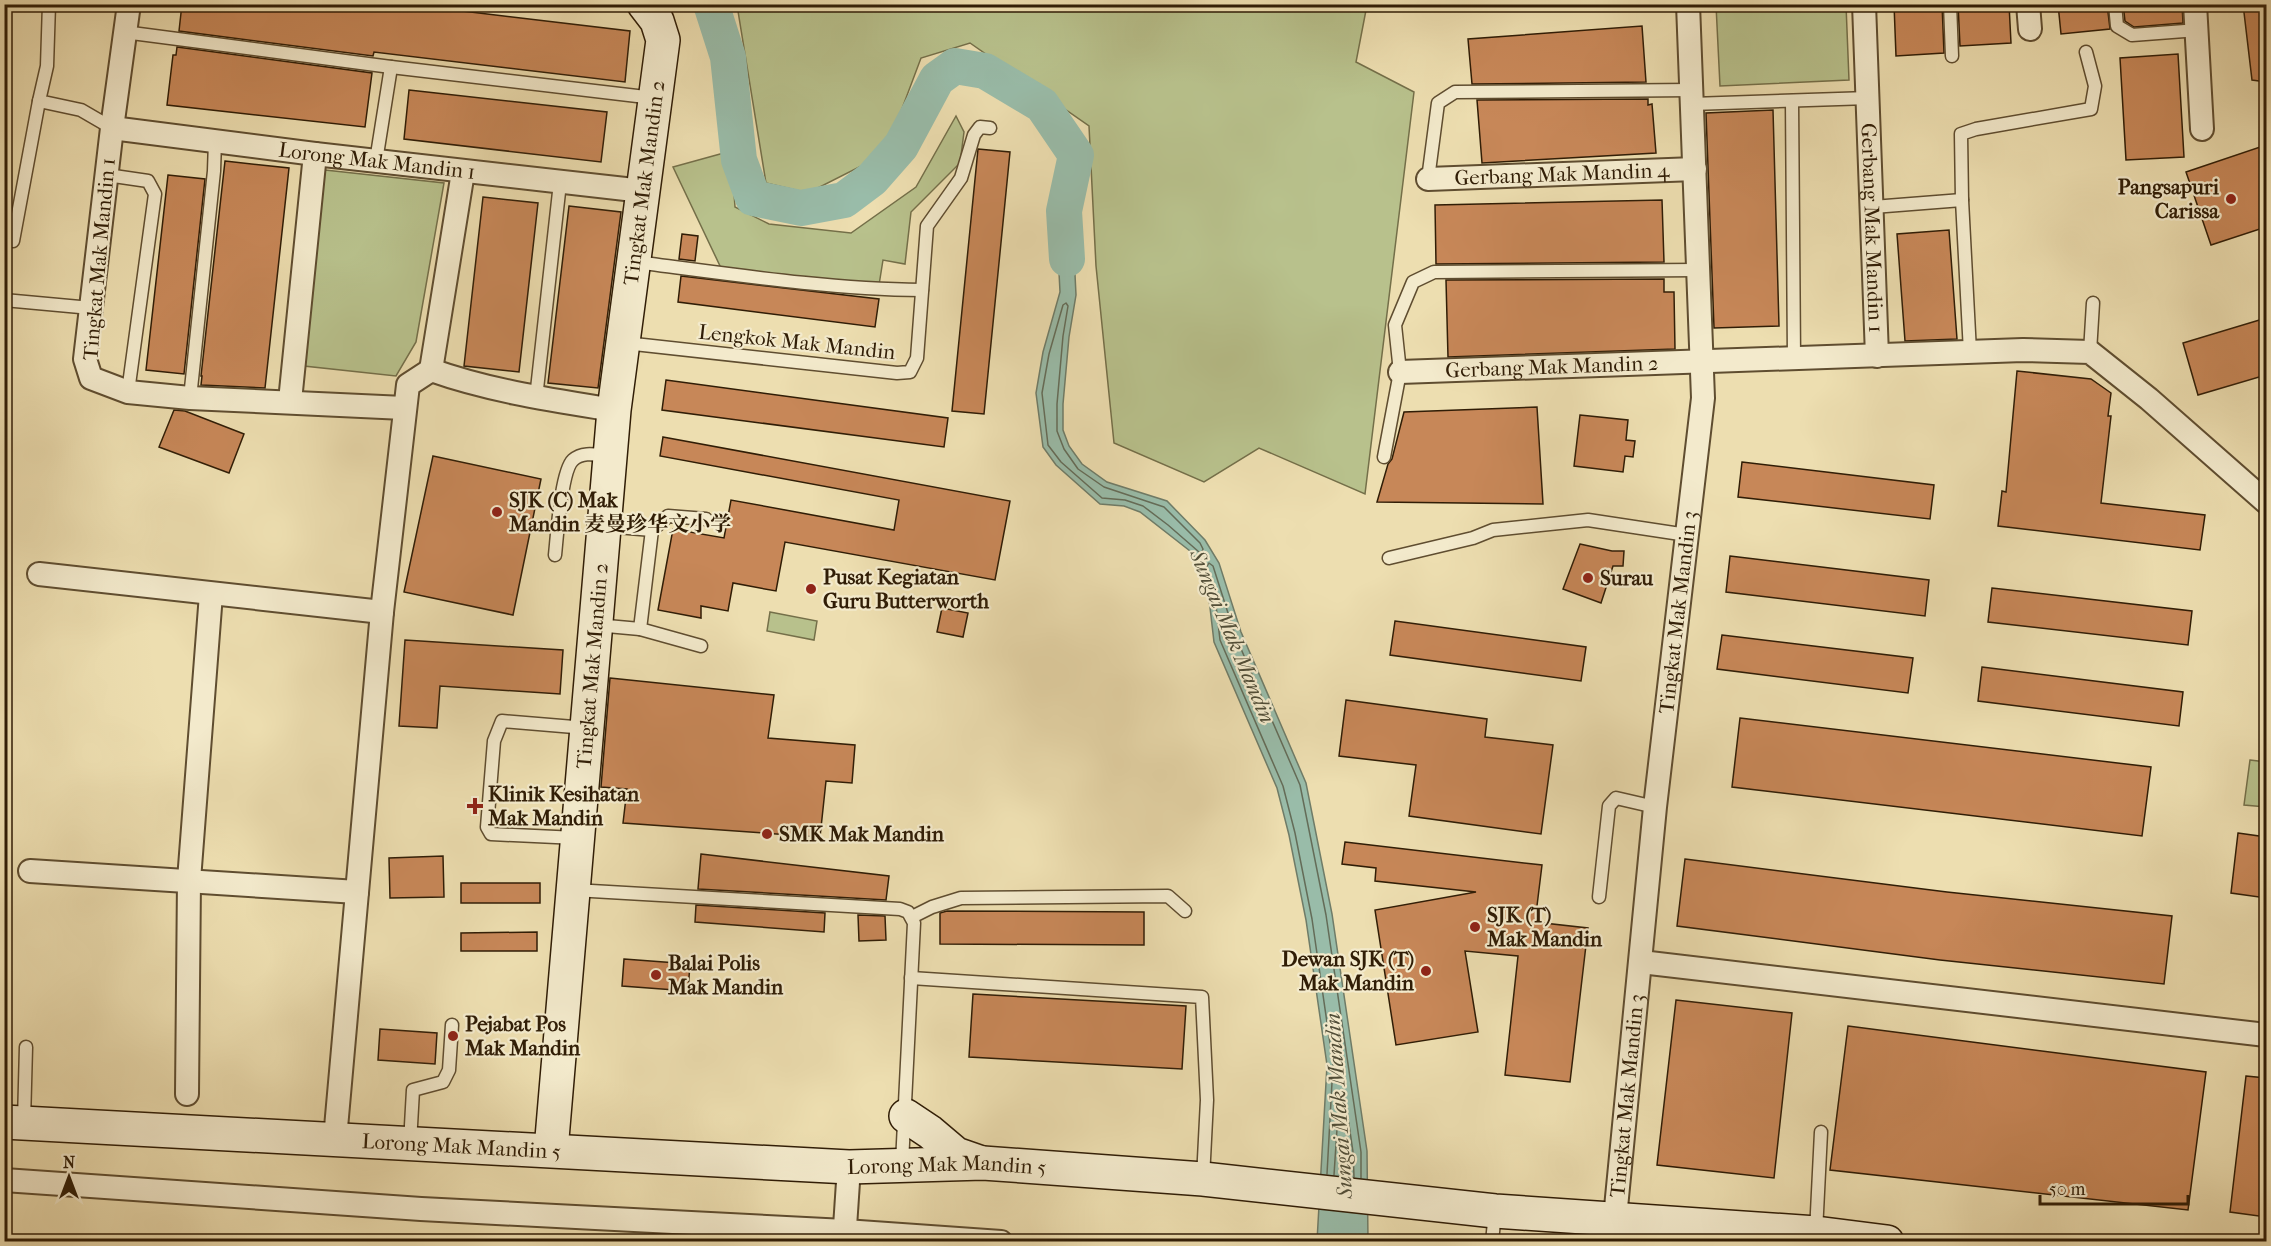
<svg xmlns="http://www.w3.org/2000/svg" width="2271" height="1246" viewBox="0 0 2271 1246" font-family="'IM FELL French Canon','Noto Serif SC',serif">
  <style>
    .green { fill: #b8c18c; stroke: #746f49; stroke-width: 1.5 }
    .water { fill: #99bca9; stroke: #6f7c68; stroke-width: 1.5 }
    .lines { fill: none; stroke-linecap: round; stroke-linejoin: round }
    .shore { stroke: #646c58; stroke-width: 1.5 }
    .river { stroke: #99bca9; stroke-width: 36 }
    .building { fill: #c78758; stroke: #301d06; stroke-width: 1.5 }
    .lane-casing { stroke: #5f4d30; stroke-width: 15 }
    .street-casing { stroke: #5f4d30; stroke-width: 26 }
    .secondary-casing { stroke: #301d06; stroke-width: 36 }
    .lane { stroke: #f3eacc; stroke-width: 12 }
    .street { stroke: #f3eacc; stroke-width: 22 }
    .secondary { stroke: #f3eacc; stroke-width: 33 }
    .poi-dot { fill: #8f2418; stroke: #f3eacc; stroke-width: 2 }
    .labels { text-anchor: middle; stroke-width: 4.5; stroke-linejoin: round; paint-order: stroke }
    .street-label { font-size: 21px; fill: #301d06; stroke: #f3eacc }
    .poi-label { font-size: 21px; font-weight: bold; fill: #301d06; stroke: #f3eacc; text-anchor: start }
    .water-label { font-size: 22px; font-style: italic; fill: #504d37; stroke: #f3eacc }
  </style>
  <rect width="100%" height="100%" fill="#eddeb0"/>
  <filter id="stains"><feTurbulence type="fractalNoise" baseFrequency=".00333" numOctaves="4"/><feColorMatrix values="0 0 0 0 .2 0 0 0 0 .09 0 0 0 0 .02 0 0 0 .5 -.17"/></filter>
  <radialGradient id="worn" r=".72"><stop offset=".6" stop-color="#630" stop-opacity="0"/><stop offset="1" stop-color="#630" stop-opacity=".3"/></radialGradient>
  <g class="green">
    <polygon points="737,5 1367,5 1356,62 1414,92 1365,494 1259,448 1204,482 1114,443 1096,266 1089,126 970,43 921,58 885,154 808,193 766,183"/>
    <polygon points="1716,5 1846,5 1849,80 1720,86"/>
    <polygon points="956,116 964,132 960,163 911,212 905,264 883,260 879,285 721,268 673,167 731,151 735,207 769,224 851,233 916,187"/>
    <polygon points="325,170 444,183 416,342 396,376 304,366"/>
    <polygon points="770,612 817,621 814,640 767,631"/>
    <polygon points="2250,760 2266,762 2266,807 2244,805"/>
  </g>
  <polygon class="water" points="1064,211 1073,234 1076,295 1069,337 1063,404 1063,430 1069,446 1082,464 1107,482 1167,501 1205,540 1219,563 1241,632 1306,783 1332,914 1367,1151 1368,1241 1317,1241 1327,1065 1306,920 1289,835 1277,788 1214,642 1209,599 1201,566 1190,551 1140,512 1124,506 1100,504 1056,465 1043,447 1036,393 1043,352 1060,292 1057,234"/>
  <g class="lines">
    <g class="shore">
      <polygon points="1066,303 1068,306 1063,336 1057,404 1057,431 1064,449 1078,469 1104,487 1164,507 1200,543 1203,549 1202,552 1199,552 1168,525 1143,506 1125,500 1102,498 1061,462 1048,445 1042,393 1049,354 1063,305"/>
      <polyline points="1327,1174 1333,1064 1312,919 1295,833 1283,786 1220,640 1215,597 1207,566 1209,563 1213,566 1235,635 1300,785 1326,915 1361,1152 1361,1178"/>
      <polyline points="1334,1175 1339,1098 1342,1095 1345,1097 1353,1152 1354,1177"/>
    </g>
    <polyline class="river" points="711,4 728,57 739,160 753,198 801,208 844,200 872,179 901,146 937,79 955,66 985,71 1042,105 1076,155 1064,211 1067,259"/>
  </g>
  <g class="building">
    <polygon points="182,4 404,4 630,31 625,82 374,52 373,56 179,31"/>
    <polygon points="1894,4 1942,4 1944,53 1896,56"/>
    <polygon points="1958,4 2009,4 2011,43 1960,46"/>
    <polygon points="2058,4 2107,4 2110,29 2061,34"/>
    <polygon points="2123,4 2182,4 2183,23 2134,27 2125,21"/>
    <polygon points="2243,4 2266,4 2266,82 2252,80"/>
    <polygon points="1642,26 1646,82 1472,84 1468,39"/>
    <polygon points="177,47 372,73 365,127 167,105 173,55 176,55"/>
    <polygon points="2178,54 2184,157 2126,160 2120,58"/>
    <polygon points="409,90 607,112 601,162 404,139"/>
    <polygon points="1648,99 1648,105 1652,104 1656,153 1482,163 1477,100"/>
    <polygon points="1773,110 1779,326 1714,328 1706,113"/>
    <polygon points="2266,145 2266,227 2211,245 2186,172"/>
    <polygon points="978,149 1010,152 984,414 952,411"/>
    <polygon points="225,161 289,168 265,388 201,385 202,376 201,376"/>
    <polygon points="168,175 205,179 184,374 146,370"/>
    <polygon points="483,197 538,203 519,372 464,366"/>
    <polygon points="1662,200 1664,262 1436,264 1435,205"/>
    <polygon points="569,206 621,212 598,388 548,383"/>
    <polygon points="1949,230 1957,339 1905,341 1897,234"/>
    <polygon points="682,234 698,236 695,261 679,259"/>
    <polygon points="681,276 879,299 875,327 678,302"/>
    <polygon points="1664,279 1664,292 1674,292 1675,349 1448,357 1446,280"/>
    <polygon points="2266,318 2266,375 2198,395 2183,343"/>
    <polygon points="2017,371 2091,379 2111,393 2108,416 2111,416 2101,503 2205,515 2200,550 1998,526 2002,491 2006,492"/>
    <polygon points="666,380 948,418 944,447 662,410"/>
    <polygon points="1537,407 1543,504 1377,502 1388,464 1392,459 1404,412"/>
    <polygon points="174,410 185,411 244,434 229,473 159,447"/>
    <polygon points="1580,415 1628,420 1626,440 1635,441 1633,457 1625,456 1623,472 1574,466"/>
    <polygon points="663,437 1010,501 995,580 785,542 776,591 733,583 728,611 701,606 701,618 658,610 673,529 724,538 731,500 894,530 899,500 660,456"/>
    <polygon points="433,456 541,479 513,615 404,592"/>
    <polygon points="1742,462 1934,485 1930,519 1738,497"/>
    <polygon points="1580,544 1612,551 1624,551 1623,566 1613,566 1601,603 1563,589"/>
    <polygon points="1730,556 1929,580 1925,616 1726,592"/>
    <polygon points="1992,588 2192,611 2188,645 1988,622"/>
    <polygon points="942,608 968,613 963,637 937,632"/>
    <polygon points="1395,621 1586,647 1581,681 1390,655"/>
    <polygon points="1722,635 1913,658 1908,693 1717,669"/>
    <polygon points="405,640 563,650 560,694 440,686 437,728 399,726"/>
    <polygon points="1982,667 2183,692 2179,726 1978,701"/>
    <polygon points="610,678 774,695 768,738 855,745 852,783 826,781 820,837 623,823 627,789 601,787"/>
    <polygon points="1346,700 1487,719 1485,737 1553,745 1541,834 1409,816 1416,765 1339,756"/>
    <polygon points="1740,718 2151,767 2142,836 1732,787"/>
    <polygon points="2238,833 2266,837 2266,898 2231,893"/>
    <polygon points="1345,842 1542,865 1535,922 1588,928 1570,1082 1505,1075 1518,956 1465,951 1478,1032 1396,1045 1375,910 1476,892 1375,881 1376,868 1342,864"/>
    <polygon points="701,854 889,876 886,900 698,889"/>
    <polygon points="443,856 444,897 390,898 389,858"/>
    <polygon points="1685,859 1947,892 2172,916 2164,984 1940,960 1677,926"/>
    <rect x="461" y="883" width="79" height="20"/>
    <polygon points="696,905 825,913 824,932 695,922"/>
    <polygon points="947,911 1144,912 1144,945 940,944 940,913"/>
    <polygon points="858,915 885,916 886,940 859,941"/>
    <polygon points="537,932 537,951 461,951 461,933"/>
    <polygon points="624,959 690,964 688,991 622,986"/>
    <polygon points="973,994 1186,1006 1182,1069 969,1057"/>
    <polygon points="1676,1000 1792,1013 1774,1178 1657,1165"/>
    <polygon points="1848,1026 2206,1072 2188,1210 1830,1170"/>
    <polygon points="380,1029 437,1033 435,1064 378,1060"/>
    <polygon points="2246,1076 2266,1078 2266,1217 2230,1212"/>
  </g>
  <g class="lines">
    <defs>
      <g id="lane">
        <polyline points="49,4 47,66 39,101 81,110 112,128"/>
        <polyline points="1950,4 1952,56"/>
        <polyline points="2115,4 2117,26 2132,35 2198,30"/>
        <polyline points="124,32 391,67 654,98"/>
        <polyline points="1792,101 1794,359"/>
        <polyline points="1692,104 1869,98"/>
        <polyline points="376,161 391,67"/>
        <polyline points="107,175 148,181 155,194 128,392"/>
        <polyline points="1428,179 1438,103 1455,92 1692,90"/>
        <polyline points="1873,207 1962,200"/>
        <polyline points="13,241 39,101"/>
        <path d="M635,262C730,274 826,289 922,290"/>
        <polyline points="4,300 91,308"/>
        <polyline points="625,343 897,373 910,372 917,358 927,226 961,178 974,135 980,127 990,128"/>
        <polyline points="1970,352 1962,200 1961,134 1976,129 2091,109 2095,86 2086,52"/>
        <polyline points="2090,352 2093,303"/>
        <polyline points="190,398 214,171 215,141"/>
        <polyline points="536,398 560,183"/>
        <polyline points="1384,457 1400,372 1395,325 1413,282 1434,272 1698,270"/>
        <polyline points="605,526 652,530 668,516 706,519"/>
        <polyline points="652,530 640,629 701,646"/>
        <path d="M555,555C557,537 561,471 573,460C583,451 597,455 609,456"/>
        <polyline points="1389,558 1473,538 1493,530 1588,520 1687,535"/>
        <polyline points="596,625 640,629"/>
        <polyline points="577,838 491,834 487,827 494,741 502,721 586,728"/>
        <polyline points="574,890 900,909 908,912 914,923 902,1163"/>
        <polyline points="1599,897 1609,806 1616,798 1655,807"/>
        <polyline points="912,917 932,907 961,898 1168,896 1185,911"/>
        <polyline points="911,978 1202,997 1207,1100 1203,1178"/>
        <polyline points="24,1121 26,1047"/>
        <polyline points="410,1143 413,1090 443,1082 449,1070 452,1025"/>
        <polyline points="1816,1232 1821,1132"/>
        <polyline points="1492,1242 1495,1212"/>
      </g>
      <g id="street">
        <polyline points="129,4 112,128 85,359 91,378 128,392 190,398 404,408"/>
        <path id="s1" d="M1864,4L1877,356"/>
        <polyline points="2028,4 2030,29"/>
        <polyline points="2195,4 2202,129"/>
        <path id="s2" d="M112,128L315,154L643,191"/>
        <path id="s3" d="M1428,179L1695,169"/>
        <polyline points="431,370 463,172"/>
        <path id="s4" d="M1400,372L2023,350L2090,352L2149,399L2266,502"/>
        <polyline points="290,401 315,154"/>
        <polyline points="39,574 382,612"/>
        <polyline points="30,871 357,892"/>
        <polyline points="1641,962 2266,1035"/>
        <polyline points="187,1094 189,880 211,594"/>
        <path d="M335,1139L382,612L408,385L431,370C490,391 552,400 614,410"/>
        <polyline points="4,1180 421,1209 845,1231 1001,1242"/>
        <path id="s5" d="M1615,1218L1655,807L1703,398L1688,4"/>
        <polyline points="844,1242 849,1167"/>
      </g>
      <g id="secondary">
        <polyline points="906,1116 930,1132 956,1154 979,1162"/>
        <path id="s6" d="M4,1122L849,1167L983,1163L1203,1179L1495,1211L1816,1233L1887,1242"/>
        <path id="s7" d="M551,1150L614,410L663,40L657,21L644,4"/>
      </g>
    </defs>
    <use href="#lane" class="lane-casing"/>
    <use href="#street" class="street-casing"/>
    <use href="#secondary" class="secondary-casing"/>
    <use href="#lane" class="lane"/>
    <use href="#street" class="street"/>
    <use href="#secondary" class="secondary"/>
  </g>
  <g class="poi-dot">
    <circle cx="2231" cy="199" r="6"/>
    <circle cx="497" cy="512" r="6"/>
    <circle cx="1588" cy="578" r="6"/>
    <circle cx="811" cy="589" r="6"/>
    <path d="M472 797h6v6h6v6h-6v6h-6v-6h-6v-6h6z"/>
    <circle cx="767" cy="834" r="6"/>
    <circle cx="1475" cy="927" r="6"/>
    <circle cx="1426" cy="971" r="6"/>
    <circle cx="656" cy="975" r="6"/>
    <circle cx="453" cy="1036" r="6"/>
  </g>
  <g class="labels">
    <g class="street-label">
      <text dy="7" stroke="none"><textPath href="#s2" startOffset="267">Lorong Mak Mandin 1</textPath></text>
      <text dy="7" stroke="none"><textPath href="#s3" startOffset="134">Gerbang Mak Mandin 4</textPath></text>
      <text dy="7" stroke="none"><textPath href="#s7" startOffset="972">Tingkat Mak Mandin 2</textPath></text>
      <text dy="7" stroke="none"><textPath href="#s1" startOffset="224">Gerbang Mak Mandin 1</textPath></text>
      <text transform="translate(99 259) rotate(-85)" y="7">Tingkat Mak Mandin 1</text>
      <text transform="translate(797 342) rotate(6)" y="7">Lengkok Mak Mandin</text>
      <text dy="7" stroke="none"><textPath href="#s4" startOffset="152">Gerbang Mak Mandin 2</textPath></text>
      <text dy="7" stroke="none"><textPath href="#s5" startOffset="609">Tingkat Mak Mandin 3</textPath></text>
      <text dy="7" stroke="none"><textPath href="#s7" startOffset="486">Tingkat Mak Mandin 2</textPath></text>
      <text dy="7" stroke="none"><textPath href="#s5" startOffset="123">Tingkat Mak Mandin 3</textPath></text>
      <text dy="7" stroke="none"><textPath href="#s6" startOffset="458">Lorong Mak Mandin 5</textPath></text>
      <text dy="7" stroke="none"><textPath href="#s6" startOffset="944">Lorong Mak Mandin 5</textPath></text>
    </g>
    <g class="poi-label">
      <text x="2219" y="194" text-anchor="end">Pangsapuri<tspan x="2219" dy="24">Carissa</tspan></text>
      <text x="509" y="507">SJK (C) Mak<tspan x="509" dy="24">Mandin 麦曼珍华文小学</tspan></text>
      <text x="823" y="584">Pusat Kegiatan<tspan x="823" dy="24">Guru Butterworth</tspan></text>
      <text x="1600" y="585">Surau</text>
      <text x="488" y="801">Klinik Kesihatan<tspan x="488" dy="24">Mak Mandin</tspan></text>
      <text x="779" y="841">SMK Mak Mandin</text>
      <text x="1487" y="922">SJK (T)<tspan x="1487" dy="24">Mak Mandin</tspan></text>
      <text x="1414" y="966" text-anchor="end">Dewan SJK (T)<tspan x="1414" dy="24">Mak Mandin</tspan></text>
      <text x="668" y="970">Balai Polis<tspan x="668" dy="24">Mak Mandin</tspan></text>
      <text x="465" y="1031">Pejabat Pos<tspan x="465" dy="24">Mak Mandin</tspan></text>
    </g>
    <g class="water-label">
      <text transform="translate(1233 636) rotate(67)" y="8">Sungai Mak Mandin</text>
      <text transform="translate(1338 1106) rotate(-94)" y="8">Sungai Mak Mandin</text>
    </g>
  </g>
  <rect width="2271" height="1246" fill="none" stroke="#eddeb0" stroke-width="24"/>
  <rect x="6" y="6" width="2259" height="1234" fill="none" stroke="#301d06" stroke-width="3"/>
  <rect x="12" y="12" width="2247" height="1222" fill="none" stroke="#301d06" stroke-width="1.5"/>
  <g transform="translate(69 1177)" stroke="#f3eacc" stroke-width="4.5" paint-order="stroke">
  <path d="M0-4.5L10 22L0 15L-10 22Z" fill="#301d06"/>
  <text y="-9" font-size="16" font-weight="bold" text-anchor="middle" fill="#301d06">N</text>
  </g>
  <path d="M2040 1195v9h148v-9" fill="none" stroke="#301d06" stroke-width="3"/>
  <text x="2049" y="1195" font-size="18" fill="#301d06" stroke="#f3eacc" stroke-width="4.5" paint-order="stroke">50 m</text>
  <rect width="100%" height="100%" filter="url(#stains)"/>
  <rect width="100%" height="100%" fill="url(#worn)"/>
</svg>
